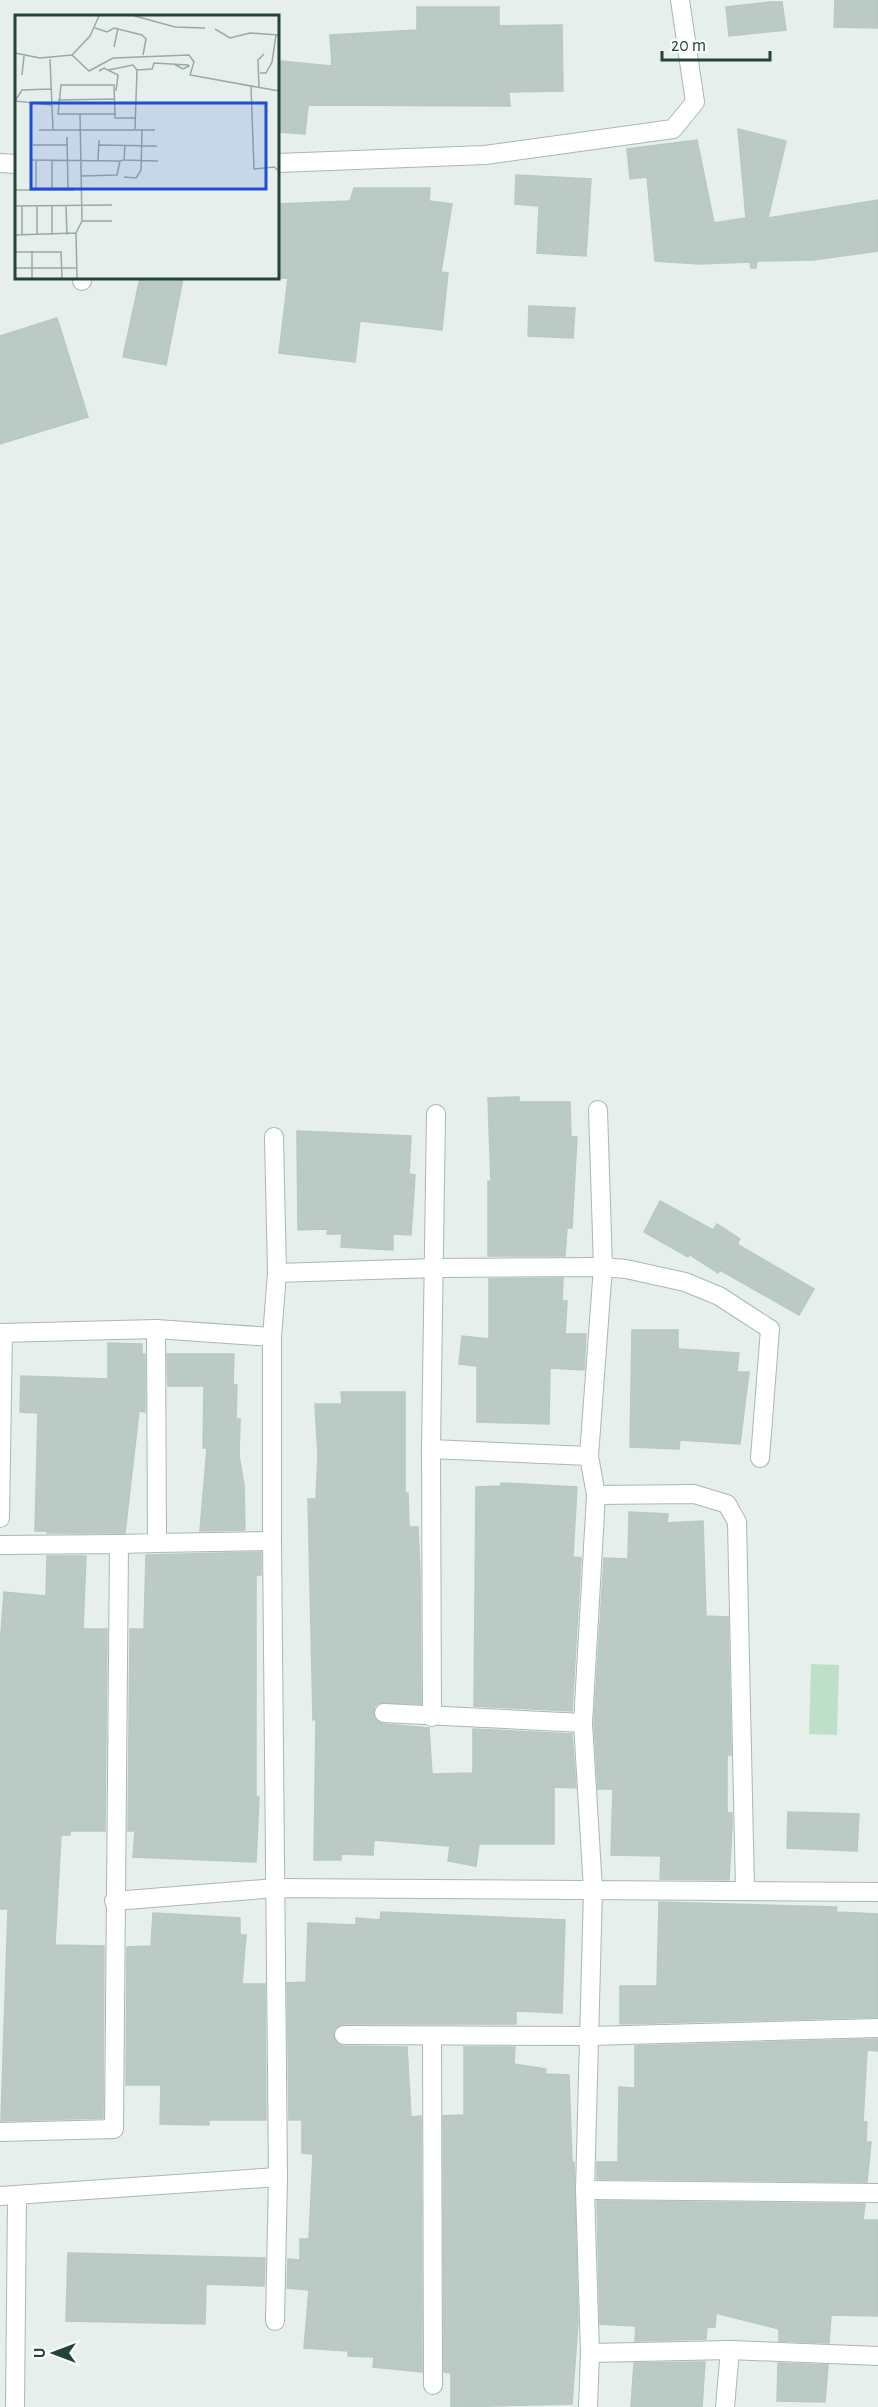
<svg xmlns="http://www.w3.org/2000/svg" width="878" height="2407" viewBox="0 0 878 2407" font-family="'Alegreya Sans',sans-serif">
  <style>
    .pitch { fill: #bfe0c8 }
    .building { fill: #bbcac4; stroke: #b8c9c2; stroke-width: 1.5 }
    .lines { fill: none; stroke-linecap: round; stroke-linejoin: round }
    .street-casing { stroke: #a8b8b2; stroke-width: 20 }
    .street { stroke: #fff; stroke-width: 18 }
    .inset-road { fill: none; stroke: #98aaa4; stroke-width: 1.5 }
    .view { fill: #1d4ed8; fill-opacity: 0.15; stroke: #1d4ed8; stroke-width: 3 }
    .inset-edge { fill: none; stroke: #24423a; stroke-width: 3 }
  </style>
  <rect width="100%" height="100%" fill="#e6efeb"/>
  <polygon class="pitch" points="811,1664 839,1665 837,1735 809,1734"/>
  <g class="building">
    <polygon points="835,0 878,0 878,28 834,27"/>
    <polygon points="770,2 782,2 786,30 729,36 726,7"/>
    <polygon points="417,7 499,7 499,26 562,25 563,91 509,92 510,106 308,105 305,134 278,132 281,61 332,66 330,35 417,30"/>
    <polygon points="738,129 786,141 768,218 878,200 878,251 813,260 757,261 756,268 751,268 750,262 699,264 655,261 647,177 630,179 627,149 697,140 714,223 746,218"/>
    <polygon points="516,175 591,179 586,256 537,253 539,206 515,204"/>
    <polygon points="354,188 430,188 429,201 452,204 441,272 448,273 442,330 360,321 355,362 279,353 288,278 278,278 278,204 350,201"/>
    <polygon points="140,278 183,278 166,365 123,357"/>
    <polygon points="529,306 575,308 573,338 528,336"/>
    <polygon points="57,318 88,417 0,444 0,336"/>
    <polygon points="519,1097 519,1102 570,1102 571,1137 577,1137 572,1228 567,1228 565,1256 488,1256 488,1181 491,1182 488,1098"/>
    <polygon points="297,1131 411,1136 409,1174 415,1175 411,1235 393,1234 393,1250 341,1247 342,1234 327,1234 328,1229 298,1230"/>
    <polygon points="660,1201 713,1230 717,1224 740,1239 737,1244 814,1289 799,1315 720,1270 718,1273 689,1254 688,1257 644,1232"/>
    <polygon points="563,1278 562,1301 567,1301 565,1334 586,1334 584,1370 550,1368 549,1424 477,1422 477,1366 459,1364 462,1336 489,1339 489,1279"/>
    <polygon points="632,1330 678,1330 678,1349 739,1353 737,1372 749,1372 740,1444 680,1440 679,1449 630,1447"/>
    <polygon points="108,1343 142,1344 142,1354 145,1354 145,1412 139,1411 125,1533 47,1533 47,1531 35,1531 38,1413 20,1412 21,1376 108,1379"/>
    <polygon points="167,1354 234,1354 233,1385 237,1385 236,1419 240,1419 239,1456 244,1485 245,1530 200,1531 207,1448 203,1448 204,1386 168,1386"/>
    <polygon points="341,1392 405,1392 405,1493 408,1493 409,1527 418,1527 420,1573 421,1704 379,1703 374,1707 374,1718 383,1724 429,1728 432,1774 473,1773 473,1729 572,1734 576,1788 554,1787 554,1844 479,1844 476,1866 448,1861 450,1846 374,1840 373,1855 341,1854 341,1860 314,1860 316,1719 313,1720 308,1499 316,1499 318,1456 315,1404 342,1404"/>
    <polygon points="501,1483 577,1487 573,1557 581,1558 572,1711 474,1706 476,1487 501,1486"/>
    <polygon points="629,1512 668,1514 667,1523 703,1521 706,1616 728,1617 731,1755 727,1755 727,1813 732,1813 732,1828 729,1880 660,1879 661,1856 611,1855 613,1789 598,1789 594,1723 604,1558 628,1559"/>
    <polygon points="261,1552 261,1575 256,1575 256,1797 259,1797 256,1862 133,1857 135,1831 128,1831 130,1629 144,1629 146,1555"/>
    <polygon points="47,1556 86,1556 83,1629 107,1629 105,1831 70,1831 70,1835 61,1835 55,1945 104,1946 103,2118 1,2121 8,1909 0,1909 0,1647 4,1592 46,1596"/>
    <polygon points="788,1812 859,1814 857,1851 787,1848"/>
    <polygon points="659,1902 837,1907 836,1912 878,1914 878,2017 620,2024 620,1986 657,1986"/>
    <polygon points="381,1912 565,1920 562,2013 516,2011 516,2024 344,2024 334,2030 334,2040 343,2046 407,2047 411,2117 421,2116 422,2372 373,2367 374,2357 348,2356 348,2351 304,2348 309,2290 287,2288 288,2259 300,2260 300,2239 309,2239 313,2154 302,2153 302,2120 289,2120 287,1983 306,1982 308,1923 356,1925 356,1918 380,1920"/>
    <polygon points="153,1913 240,1918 240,1935 246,1935 242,1984 265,1984 266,2120 209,2120 209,2125 160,2124 161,2085 126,2085 127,1947 151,1946"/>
    <polygon points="878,2039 878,2051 867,2050 863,2122 867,2122 866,2142 871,2142 867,2182 597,2179 597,2162 618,2162 619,2087 635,2088 635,2046"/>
    <polygon points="464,2047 515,2047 514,2064 546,2069 545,2074 569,2075 572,2162 574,2162 578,2322 572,2404 451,2407 451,2373 444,2372 443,2116 464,2115"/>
    <polygon points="597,2201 865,2204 863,2220 878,2220 878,2316 831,2315 829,2343 779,2341 779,2329 716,2313 715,2327 707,2327 706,2339 635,2341 636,2326 600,2324"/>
    <polygon points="68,2253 265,2258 264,2286 206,2284 205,2324 66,2321"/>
    <polygon points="705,2362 702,2407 631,2407 634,2363"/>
    <polygon points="778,2363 828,2365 825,2402 777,2401"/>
  </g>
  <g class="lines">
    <defs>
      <g id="street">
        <polyline points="0,163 16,164"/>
        <polyline points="278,163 485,155 673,129 695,102 680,0"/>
        <polyline points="82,281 82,278"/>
        <polyline points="274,1137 277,1273 272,1337 272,1541 278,2177 275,2321"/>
        <polyline points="277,1273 434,1268 603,1267 626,1269 685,1282 719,1296 770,1329 760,1458"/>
        <polyline points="0,1333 156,1329 272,1337"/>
        <polyline points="431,1449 589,1456 596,1495 583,1723 593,1890 585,2190 590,2353 588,2407"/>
        <polyline points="589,1456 603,1267 598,1110"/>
        <polyline points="596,1495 694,1494 727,1504 737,1522 745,1889"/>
        <polyline points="0,1518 3,1333"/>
        <polyline points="157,1543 272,1541"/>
        <polyline points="119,1544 157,1543 156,1329"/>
        <polyline points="0,1545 119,1544 114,2129 0,2132"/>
        <polyline points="384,1713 583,1723"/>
        <polyline points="432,1717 431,1449 436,1114"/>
        <polyline points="114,1901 276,1888 878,1892"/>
        <polyline points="344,2035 590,2036 878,2028"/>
        <polyline points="432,2037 433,2385"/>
        <polyline points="585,2190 878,2193"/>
        <polyline points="0,2196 278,2177"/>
        <polyline points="590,2353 730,2350 878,2356"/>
        <polyline points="15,2407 17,2197"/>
        <polyline points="725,2407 730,2350"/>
      </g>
    </defs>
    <use href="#street" class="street-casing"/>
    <use href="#street" class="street"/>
  </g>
  <g transform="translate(15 15)">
    <rect width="264" height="264" fill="#e6efeb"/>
    <path class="inset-road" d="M120,1L160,12L190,13M80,13L92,17L99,13L127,20L131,24L128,40M200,14L215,23L235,18L264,20M99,32L103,13M0,38L25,43L57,40L75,21L84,1M57,40L74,56L98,43L174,40L179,47L175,60L264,76M35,44L38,115M93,55L118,50L122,55L120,114M122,55L137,54L139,48L173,50L174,51L168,54L159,49M84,56L89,53L103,60L101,76M245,58H251L257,47L261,20M7,60L9,41M46,70H99L100,99H43ZM236,71L239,154L259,152L264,156M244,72L243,45L249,39M43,85L100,84M36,90L0,86L7,75L37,74M100,99V103H121M24,115H140M52,122L53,175M18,130H52M83,130L142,131M14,145L105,146L109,145L110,130M83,145L84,125M109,145L143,146M66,161L102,160L105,146M109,162L121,163L126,155L127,115M37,174V145M0,175H59M21,175V146M0,191L97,190M37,191V220M51,191L52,220M67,206H97M0,220L61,218M7,220V191M22,220V191M17,236V263M0,237H46L47,263M0,253H62M62,263L61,218L67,206L65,99"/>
    <path class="view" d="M16,88H251V174H16Z"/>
    <rect width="264" height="264" class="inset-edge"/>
  </g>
  <g transform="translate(54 2353) rotate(270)" stroke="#f7fbf9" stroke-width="4.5" paint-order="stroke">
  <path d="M0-4.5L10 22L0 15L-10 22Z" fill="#24423a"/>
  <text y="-9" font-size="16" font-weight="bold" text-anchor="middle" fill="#24423a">U</text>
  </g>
  <path d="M662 51v9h108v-9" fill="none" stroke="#24423a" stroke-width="3"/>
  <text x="671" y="51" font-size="18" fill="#24423a" stroke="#f7fbf9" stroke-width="4.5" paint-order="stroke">20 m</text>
</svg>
